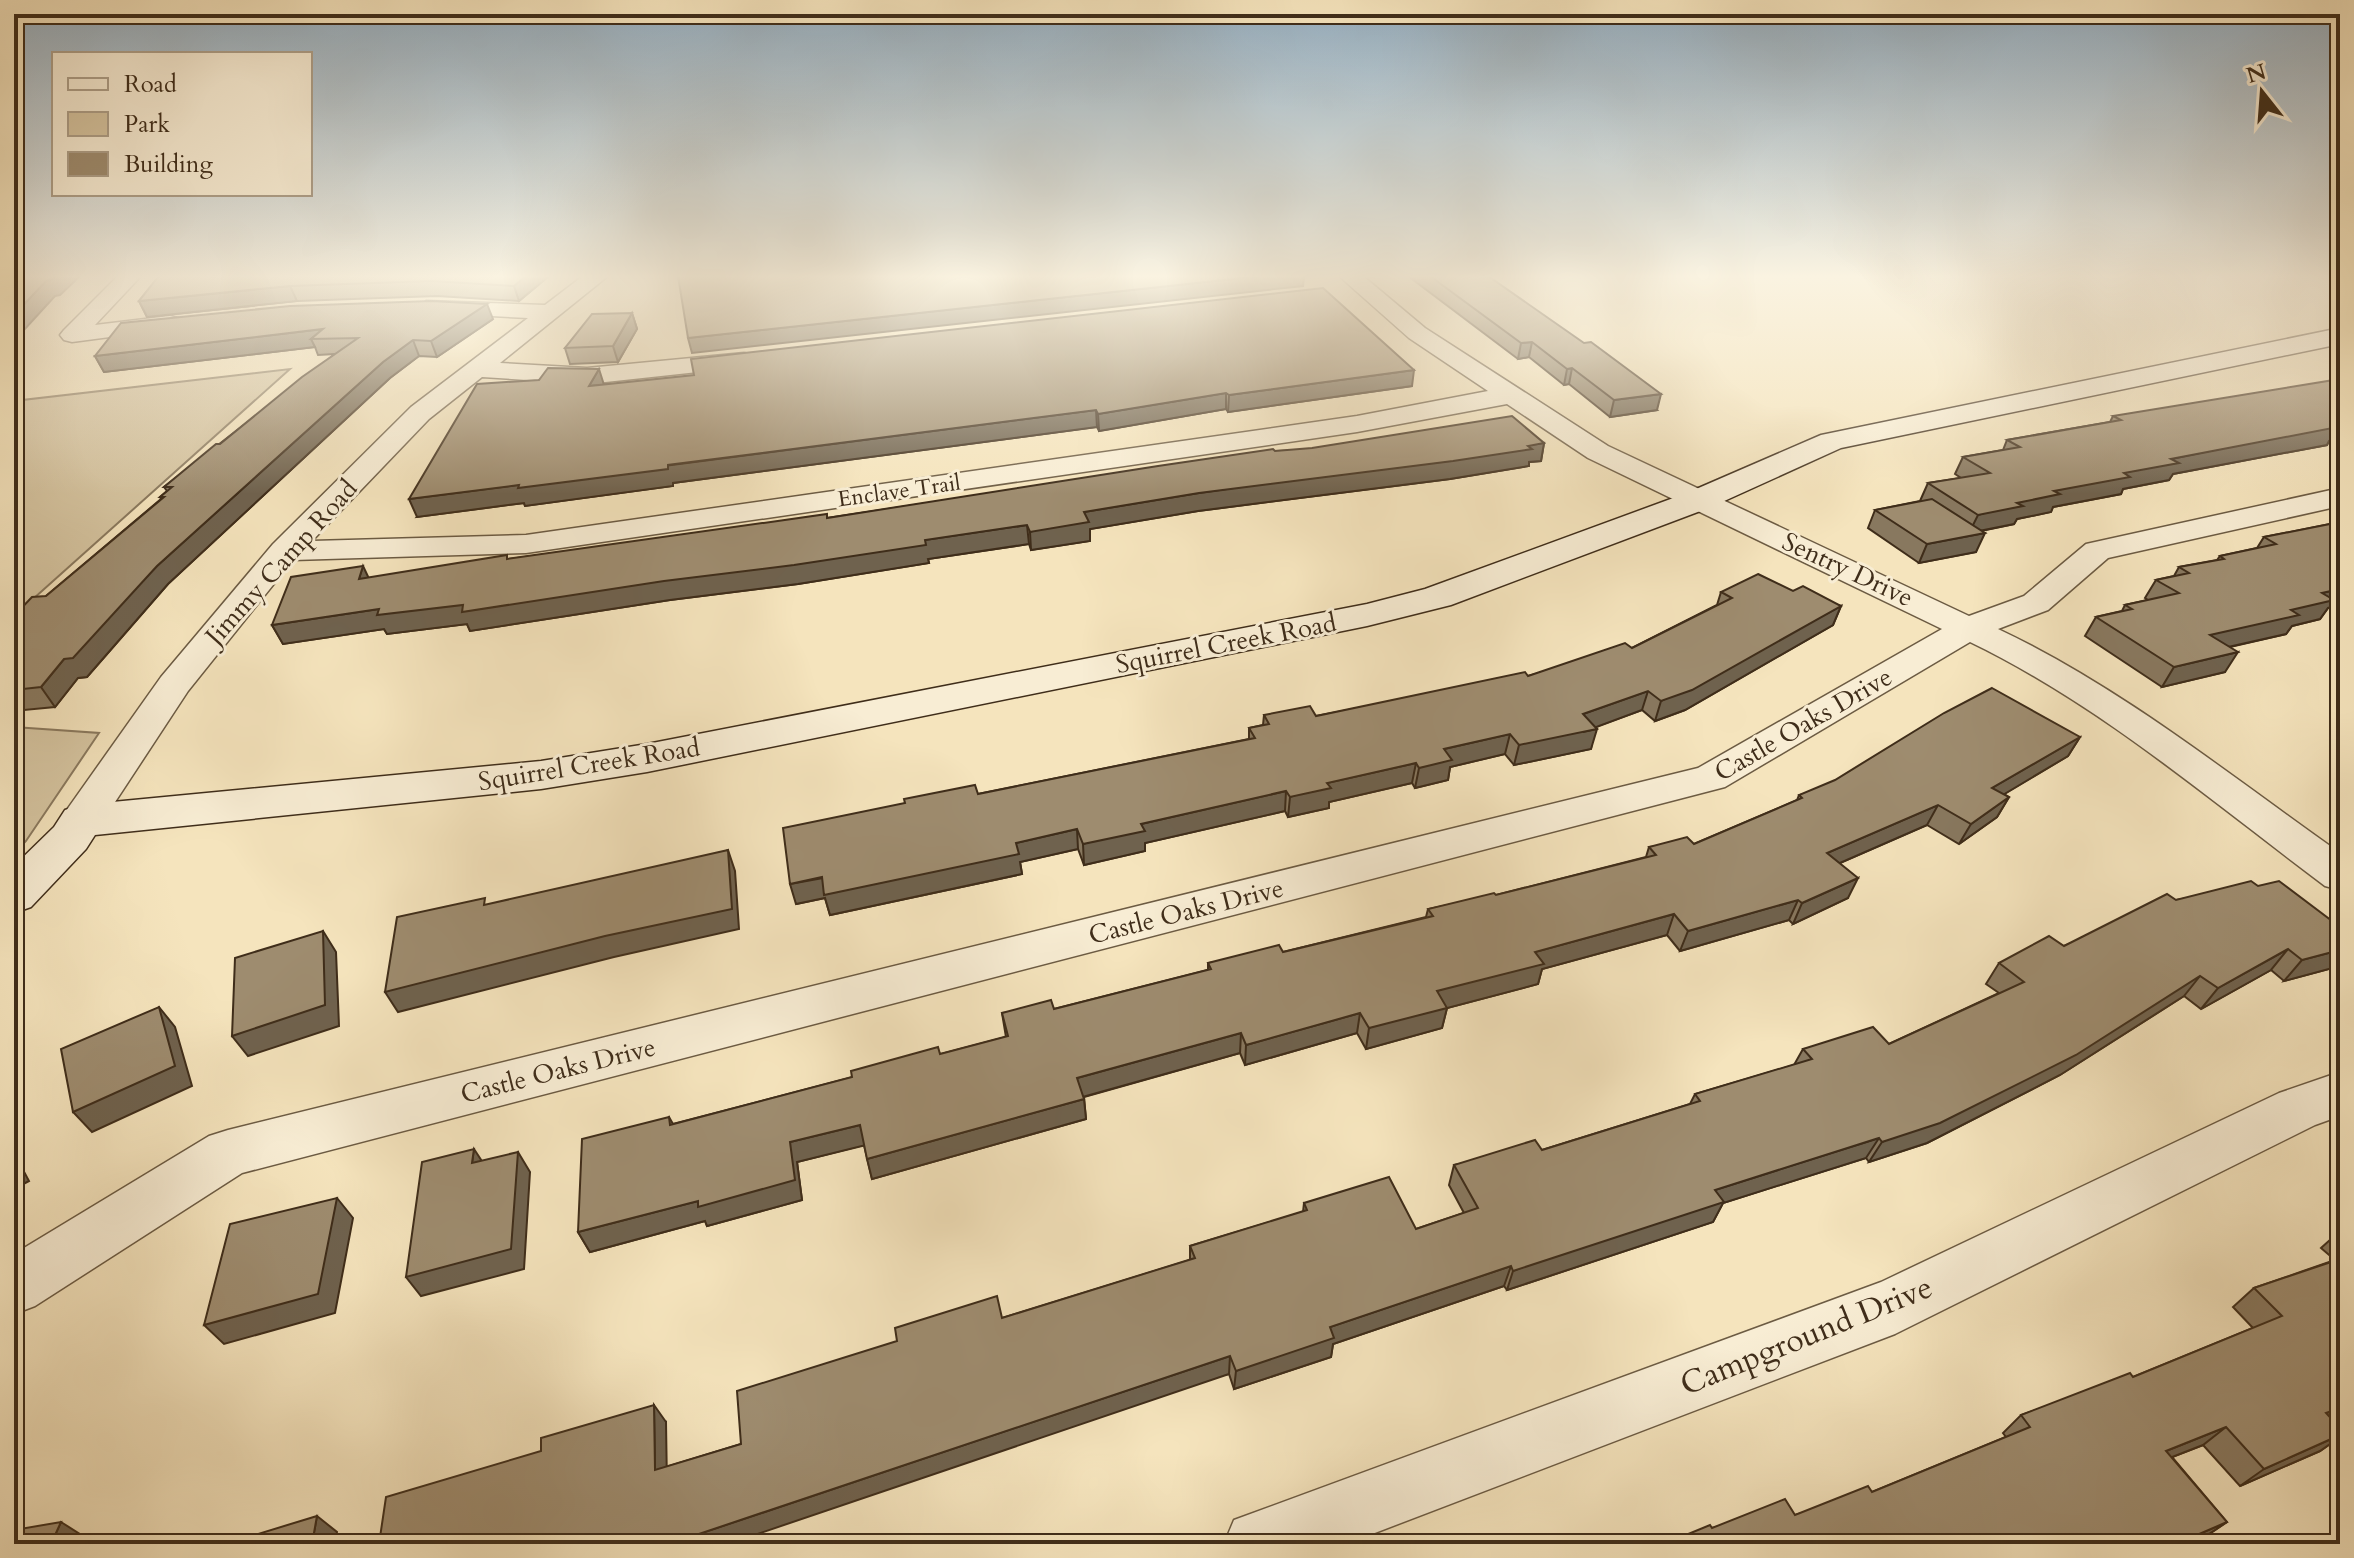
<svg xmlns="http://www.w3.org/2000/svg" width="2354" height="1558" viewBox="0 0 2354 1558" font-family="Cardo,serif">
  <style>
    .green { fill: #d6c5a1; stroke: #8a795e; stroke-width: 2 }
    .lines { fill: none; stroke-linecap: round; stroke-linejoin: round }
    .street-casing { stroke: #6c5b43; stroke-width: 3 }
    .secondary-casing { stroke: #3f2d1a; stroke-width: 3 }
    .street { fill: #f8edd4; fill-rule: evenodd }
    .secondary { fill: #f8edd4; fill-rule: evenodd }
    .wall { fill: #88785f; stroke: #3f2d1a; stroke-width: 2 }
    .shaded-wall { fill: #6f624e; stroke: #3f2d1a; stroke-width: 2 }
    .building { fill: #9e8c6f; stroke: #3f2d1a; stroke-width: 2 }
    .labels { text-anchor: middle; stroke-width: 6; stroke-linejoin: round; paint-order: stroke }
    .far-street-label { font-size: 22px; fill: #3f2d1a; stroke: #f8edd4 }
    .street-label { font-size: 26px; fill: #3f2d1a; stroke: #f8edd4 }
    .near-street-label { font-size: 32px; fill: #3f2d1a; stroke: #f8edd4 }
  </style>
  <rect width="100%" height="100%" fill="#f5e4bd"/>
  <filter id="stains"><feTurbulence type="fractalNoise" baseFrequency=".0025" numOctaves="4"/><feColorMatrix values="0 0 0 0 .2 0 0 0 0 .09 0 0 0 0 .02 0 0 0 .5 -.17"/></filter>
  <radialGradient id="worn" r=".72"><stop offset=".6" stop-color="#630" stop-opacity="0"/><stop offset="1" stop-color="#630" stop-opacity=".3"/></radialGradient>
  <g class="green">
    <polygon points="290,369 14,616 14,401"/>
    <polygon points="14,727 99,733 26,841 14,854"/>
  </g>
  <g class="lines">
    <defs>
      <g id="street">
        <polygon points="118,276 141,276 95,325 170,316 178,318 182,323 178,328 72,342 64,340 60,335 64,330"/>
        <path d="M583,276H608L500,363L587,368L744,353L753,355L756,360L753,365L744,367L587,384L482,377L429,419L312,541L526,535L1357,416L1488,391L1409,338L1339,276H1363L1425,328L1608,446L1969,616L2024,596L2086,544L2340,488V506L2108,558L2048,610L1998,629C2121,687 2229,775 2340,853V890L2325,886C2210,800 2099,704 1970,642L1725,787L242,1173L35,1306L14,1314V1254L209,1136L228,1130L1698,768L1942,629L1588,458L1507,404L1357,432L526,553L293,560L188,691L96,831L81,835L66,831L60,821L66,811L161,677L273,544L411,407L528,318L434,313L426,311L423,306L426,301L545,305Z"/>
        <polygon points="2340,1072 2340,1116 2315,1125 1895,1334 1346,1544 1224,1544 1234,1520 1881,1282 2279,1093"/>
      </g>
      <polygon id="secondary" points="2340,328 2340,344 1841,448 1711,507 1451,605 1367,626 647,772 541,789 95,835 86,849 31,907 14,913 14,866 54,827 65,810 81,805 541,761 647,744 1367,604 1425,589 1687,493 1821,435"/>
    </defs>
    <use href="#street" class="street-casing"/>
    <use href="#secondary" class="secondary-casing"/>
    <use href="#street" class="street"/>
    <use href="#secondary" class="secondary"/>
  </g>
  <g class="wall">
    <polygon points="159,276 549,276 519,301 437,296 297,301 147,317 139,301"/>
    <polygon points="1408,276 1488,276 1657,410 1610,417 1569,384 1564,385 1529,357 1518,359"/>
    <polygon points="632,313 637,329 618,362 570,364 565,348"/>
    <polygon points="493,319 437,357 419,356 390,378 168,584 87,677 78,678 55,707 14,711 14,616 46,596 161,499 160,497 167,491 164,487 335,354 318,355 315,347 104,372 95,356"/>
    <polygon points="539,380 604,384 1412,386 1228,412 1226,409 1099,431 1097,427 673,483 673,486 525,506 524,503 417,517"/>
    <polygon points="2113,416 2329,441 2327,445 2173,474 2169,480 2123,489 2121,494 2053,507 2051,512 2017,519 2014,524 1981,531 1976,552 1919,563 1868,528 1875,510 1920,501 1928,483 1961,478 1955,474 1963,457 2003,450 2007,440 2110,422"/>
    <polygon points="1544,443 1541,461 1529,462 1529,466 1450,479 1198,511 1090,529 1090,541 1031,550 1029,544 928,559 929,563 798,584 670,600 470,631 467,624 387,634 384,629 283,644 272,625 509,559 827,518 1275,451"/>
    <polygon points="2340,522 2328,608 2320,619 2292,626 2286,634 2230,647 2225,672 2162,687 2085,636 2096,617 2122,611 2125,605 2148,600 2145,598 2156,580 2174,576 2179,567 2217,560 2220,556 2257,548 2264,537"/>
    <polygon points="1793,591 1841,606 1833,625 1685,710 1655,721 1642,710 1595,727 1591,749 1514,765 1505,754 1450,767 1448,780 1415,788 1412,783 1329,802 1329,808 1288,817 1285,811 1145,843 1145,851 1084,865 1078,849 1020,862 1022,874 830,915 825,898 796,904 978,794 1249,739 1249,728 1263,725 1264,715 1316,716 1528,676 1632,648 1717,605 1721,592"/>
    <polygon points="2080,737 2068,756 2004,794 2009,797 1997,817 1959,844 1927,825 1840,863 1848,898 1793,924 1789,920 1680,951 1667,935 1542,969 1538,984 1447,1008 1442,1028 1366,1049 1357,1033 1245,1065 1240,1053 1084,1097 1086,1119 872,1179 864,1145 797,1162 802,1200 707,1226 705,1221 590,1252 578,1232 669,1117 673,1124 1006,1037 1002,1013 1054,1009 1208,970 1208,963 1283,952 1426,917 1428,909 1496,895 1646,857 1649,847 1694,844 1797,800 1799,795"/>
    <polygon points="2258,886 2340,927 2340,966 2284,981 2271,970 2201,1009 2184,996 2060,1075 1927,1143 1869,1162 1866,1158 1723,1203 1713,1222 1507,1290 1504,1286 1333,1344 1331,1357 1234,1389 1229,1374 379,1544 666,1422 666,1467 741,1444 1002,1318 1190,1260 1190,1246 1303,1212 1304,1203 1416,1229 1464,1213 1449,1185 1454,1165 1542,1150 1690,1104 1695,1094 1794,1065 1803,1049 1889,1044 1999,993 1986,984 1999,963 2064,946 2176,900"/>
    <polygon points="2340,1231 2340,1416 2332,1419 2340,1428 2340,1437 2320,1451 2240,1486 2203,1445 2172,1457 2227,1522 2203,1538 2190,1544 1664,1544 1712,1528 1795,1515 1872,1492 2006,1437 2003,1433 2021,1415 2133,1377 2253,1328 2233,1307 2254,1288 2335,1260 2321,1248"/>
  </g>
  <g class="shaded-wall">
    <polygon points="56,276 80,276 60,295 55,296 14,341 14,315 46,281"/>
    <polygon points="526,276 549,276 519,301 514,286"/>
    <polygon points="1261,276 1304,276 1303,286 692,353 688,338"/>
    <polygon points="290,286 297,301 147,317 139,301"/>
    <polygon points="487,304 493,319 437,357 431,341"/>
    <polygon points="632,313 637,329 618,362 613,346"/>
    <polygon points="323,329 311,339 315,347 104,372 95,356"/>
    <polygon points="413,340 419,356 390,378 168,584 87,677 78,678 55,707 41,687 64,659 157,566 383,362"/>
    <polygon points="1532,342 1529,357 1518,359 1521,343"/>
    <polygon points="1572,368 1569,384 1564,385 1567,369"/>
    <polygon points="599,369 604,385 589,386"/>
    <polygon points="1414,370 1412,386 1228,412 1229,395"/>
    <polygon points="1226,393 1226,409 1099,431 1098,414"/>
    <polygon points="1661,394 1657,410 1610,417 1614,400"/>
    <polygon points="1096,410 1097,427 673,483 673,486 525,506 524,503 417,517 409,499"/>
    <polygon points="2340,424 2340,439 2329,441 2327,445 2173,474 2169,480 2123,489 2121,494 2053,507 2051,512 2017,519 2014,524 1969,533 1978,515 2054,491 2124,473 2171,459"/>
    <polygon points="1544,443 1541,461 1529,462 1529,466 1450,479 1198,511 1090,529 1090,541 1031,550 1030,532 1084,512 1199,493"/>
    <polygon points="1027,525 1029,544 928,559 929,563 798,584 670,600 470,631 467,624 387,634 384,629 283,644 272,625 379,609 925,540"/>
    <polygon points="1985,533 1976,552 1919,563 1927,544"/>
    <polygon points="363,566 372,585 359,579"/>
    <polygon points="2340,589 2340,605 2328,608 2320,619 2292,626 2286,634 2197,654 2210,635 2322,593"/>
    <polygon points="1841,606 1833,625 1685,710 1655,721 1661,701"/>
    <polygon points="2238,652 2225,672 2162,687 2174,667"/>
    <polygon points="1648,691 1642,710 1583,732 1597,729 1591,749 1514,765 1519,745 1583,714"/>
    <polygon points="1510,734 1505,754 1450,767 1448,780 1415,788 1419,768 1444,749"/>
    <polygon points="2080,737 2068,756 1981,808 1992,788"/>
    <polygon points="1416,763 1412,783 1329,802 1329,808 1288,817 1290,797 1327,783"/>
    <polygon points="1286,791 1285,811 1145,843 1145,851 1084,865 1083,844 1141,824"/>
    <polygon points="2009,797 1997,817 1959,844 1971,824"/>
    <polygon points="1938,805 1927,825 1817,873 1827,853"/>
    <polygon points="1077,829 1078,849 1020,862 1022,874 830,915 825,898 796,904 790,884 1016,843"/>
    <polygon points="728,850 735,871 739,929 614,957 398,1012 385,992"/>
    <polygon points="1858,878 1848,898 1793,924 1802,903"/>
    <polygon points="1798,900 1789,920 1680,951 1688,931"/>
    <polygon points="1674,914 1667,935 1542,969 1538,984 1447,1008 1442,1028 1366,1049 1369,1028 1437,991 1535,952"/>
    <polygon points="323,931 336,952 339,1026 248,1056 232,1036"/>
    <polygon points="2288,949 2271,970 2201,1009 2218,988"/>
    <polygon points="2340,950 2340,966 2284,981 2302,960"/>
    <polygon points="2200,976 2184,996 2060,1075 1927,1143 1869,1162 1882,1142"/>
    <polygon points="159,1007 175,1027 192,1086 92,1132 73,1112"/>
    <polygon points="1360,1013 1357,1033 1245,1065 1246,1045"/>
    <polygon points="1241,1033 1240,1053 1079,1098 1077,1078"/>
    <polygon points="1084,1099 1086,1119 872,1179 867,1159"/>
    <polygon points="860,1125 866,1145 797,1162 802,1200 707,1226 705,1221 590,1252 578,1232 698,1201 790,1142"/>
    <polygon points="1879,1138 1866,1158 1723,1203 1713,1222 1507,1290 1513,1271 1715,1190"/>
    <polygon points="474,1149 487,1169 472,1163"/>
    <polygon points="518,1152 530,1172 524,1269 421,1296 406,1277"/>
    <polygon points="14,1153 29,1181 14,1189"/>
    <polygon points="337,1198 353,1218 335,1313 224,1344 204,1325"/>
    <polygon points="1511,1266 1504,1286 1333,1344 1331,1357 1234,1389 1236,1371 1330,1327"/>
    <polygon points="1230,1356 1229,1374 728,1544 669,1544"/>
    <polygon points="654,1405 666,1422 667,1487 655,1470"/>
    <polygon points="2340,1408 2340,1416 2301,1431 2326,1413"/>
    <polygon points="2226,1427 2203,1445 2144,1468 2166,1451"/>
    <polygon points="2340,1435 2340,1437 2320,1451 2240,1486 2264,1469"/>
    <polygon points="317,1516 337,1532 335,1544 312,1544"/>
    <polygon points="61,1522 86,1538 84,1544 51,1544"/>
    <polygon points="2227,1522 2203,1538 2190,1544 2176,1544"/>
  </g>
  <g class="building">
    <polygon points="14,276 56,276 51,280 46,281 14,315"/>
    <polygon points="159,276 526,276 514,286 431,281 290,286 139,301"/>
    <polygon points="678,276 1261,276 688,338"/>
    <polygon points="1430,276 1488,276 1584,343 1591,342 1661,394 1614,400 1572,368 1567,369 1532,342 1521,343"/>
    <polygon points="1323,288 1414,370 1229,395 1226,393 1098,414 1096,410 668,465 668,469 518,488 519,485 409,499 477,384 539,380 548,368 599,369 589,386 694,375 691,359"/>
    <polygon points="431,301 487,304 431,341 413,340 383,362 157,566 73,658 64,659 41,687 14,690 14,616 32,597 46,596 164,497 160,497 172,487 164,487 216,444 220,444 302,377 358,338 311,339 323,329 95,356 121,323 290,306"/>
    <polygon points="632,313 613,346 565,348 592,314"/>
    <polygon points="2340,379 2340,424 2333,425 2338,427 2171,459 2179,463 2124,473 2130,477 2054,491 2060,494 2017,503 2023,506 1978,515 1928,483 1990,473 1963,457 2020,447 2007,440 2121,420 2113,416"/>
    <polygon points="1512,416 1544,443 1528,446 1532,449 1453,461 1199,493 1084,512 1089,522 1030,532 1027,525 925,540 926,545 794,565 664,581 462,612 463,605 377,615 379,609 272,625 291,577 363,566 359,579 507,555 507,559 827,514 827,518 1158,466 1273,449 1275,451 1312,448"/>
    <polygon points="1932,499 1985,533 1927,544 1875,510"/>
    <polygon points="2340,522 2340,589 2322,593 2334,600 2291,610 2299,615 2210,635 2238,652 2174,667 2096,617 2132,609 2125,605 2179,593 2156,580 2189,573 2179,567 2224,559 2220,556 2276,544 2264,537"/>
    <polygon points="1758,574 1793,591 1803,586 1841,606 1692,690 1661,701 1648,691 1583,714 1597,729 1519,745 1510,734 1444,749 1452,760 1419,768 1416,763 1327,783 1331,788 1290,797 1286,791 1141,824 1145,831 1083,844 1077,829 1016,843 1019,854 824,895 822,877 790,884 783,828 905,803 904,799 975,785 978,794 1255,738 1249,728 1269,724 1264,715 1310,706 1316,716 1525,672 1528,676 1625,643 1632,648 1732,598 1721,592"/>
    <polygon points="1992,688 2080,737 1992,788 2009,797 1971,824 1938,805 1827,853 1858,878 1802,903 1798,900 1688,931 1674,914 1535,952 1544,964 1437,991 1447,1008 1369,1028 1360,1013 1246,1045 1241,1033 1077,1078 1084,1099 867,1159 860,1125 790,1142 795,1180 698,1207 698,1201 578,1232 582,1139 669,1117 670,1125 852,1077 851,1071 938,1047 940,1054 1008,1036 1002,1013 1051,1000 1054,1009 1211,969 1208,963 1279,945 1283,952 1433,916 1428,909 1494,893 1496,895 1656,855 1649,847 1687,837 1694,844 1802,798 1799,795 1835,780 1944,713"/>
    <polygon points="728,850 732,909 605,936 385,992 397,917 485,898 484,905"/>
    <polygon points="2251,881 2258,886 2279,881 2340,927 2340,950 2302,960 2288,949 2218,988 2200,976 2076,1055 1940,1123 1882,1142 1879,1138 1715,1190 1724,1202 1513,1271 1511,1266 1330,1327 1334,1338 1236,1371 1230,1356 669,1544 379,1544 386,1497 541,1451 541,1438 654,1405 655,1470 741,1444 737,1391 897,1341 895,1328 997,1296 1002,1318 1195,1258 1190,1246 1307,1210 1304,1203 1389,1177 1416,1229 1478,1208 1454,1165 1535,1140 1542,1150 1700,1101 1695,1094 1812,1059 1803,1049 1873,1027 1889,1044 2024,982 1999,963 2049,936 2064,946 2167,894 2176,900"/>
    <polygon points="323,931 325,1005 232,1036 235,958"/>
    <polygon points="159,1007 175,1066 73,1112 61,1049"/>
    <polygon points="474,1149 472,1163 518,1152 511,1249 406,1277 422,1162"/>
    <polygon points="337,1198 318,1294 204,1325 230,1224"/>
    <polygon points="2340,1259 2340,1408 2326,1413 2340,1428 2340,1435 2264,1469 2226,1427 2166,1451 2227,1522 2176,1544 1961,1544 1956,1537 1940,1544 1664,1544 1710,1525 1712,1528 1785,1499 1795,1515 1868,1486 1872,1492 2030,1427 2021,1415 2130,1373 2133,1377 2282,1316 2254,1288"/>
    <polygon points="317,1516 312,1544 225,1544"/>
    <polygon points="61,1522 51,1544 14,1544 14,1530"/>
  </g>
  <linearGradient id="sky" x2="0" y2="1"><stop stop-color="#94aec1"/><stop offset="0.56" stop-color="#faf3e1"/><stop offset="1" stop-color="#faf3e1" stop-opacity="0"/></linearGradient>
  <rect width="2354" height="494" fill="url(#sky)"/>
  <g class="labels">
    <g class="far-street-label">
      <text transform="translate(899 490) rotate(-8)" y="8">Enclave Trail</text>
    </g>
    <g class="street-label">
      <text transform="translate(281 562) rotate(-48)" y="9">Jimmy Camp Road</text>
      <text transform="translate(1848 569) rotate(25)" y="9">Sentry Drive</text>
      <text transform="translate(1226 643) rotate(-11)" y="9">Squirrel Creek Road</text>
      <text transform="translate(1803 724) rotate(-30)" y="9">Castle Oaks Drive</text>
      <text transform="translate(589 764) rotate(-9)" y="9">Squirrel Creek Road</text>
      <text transform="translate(1186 911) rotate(-14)" y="9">Castle Oaks Drive</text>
      <text transform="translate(558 1070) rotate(-14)" y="9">Castle Oaks Drive</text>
    </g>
    <g class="near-street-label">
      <text transform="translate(1806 1335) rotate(-22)" y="11">Campground Drive</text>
    </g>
  </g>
  <rect width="2354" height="1558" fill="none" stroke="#f5e4bd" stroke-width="48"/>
  <rect x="16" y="16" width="2322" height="1526" fill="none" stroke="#3f2d1a" stroke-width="4"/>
  <rect x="24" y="24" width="2306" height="1510" fill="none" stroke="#3f2d1a" stroke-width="2"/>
  <rect x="52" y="52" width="260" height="144" fill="#f8edd4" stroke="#aea08a" stroke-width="2"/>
  <rect x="68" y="78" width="40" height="12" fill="#f8edd4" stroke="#aea08a" stroke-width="2"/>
  <text x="124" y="92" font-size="24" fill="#3f2d1a">Road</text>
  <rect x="68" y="112" width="40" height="24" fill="#d6c5a1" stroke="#aea08a" stroke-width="2"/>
  <text x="124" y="132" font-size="24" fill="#3f2d1a">Park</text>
  <rect x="68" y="152" width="40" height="24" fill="#9e8c6f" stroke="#aea08a" stroke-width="2"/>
  <text x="124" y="172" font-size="24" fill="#3f2d1a">Building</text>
  <g transform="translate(2262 92) rotate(343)" stroke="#f8edd4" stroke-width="6" paint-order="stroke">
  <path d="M0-6L14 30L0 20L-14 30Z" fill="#3f2d1a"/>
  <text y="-12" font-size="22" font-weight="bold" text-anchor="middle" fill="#3f2d1a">N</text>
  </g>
  <rect width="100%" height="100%" filter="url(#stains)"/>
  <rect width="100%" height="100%" fill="url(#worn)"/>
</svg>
